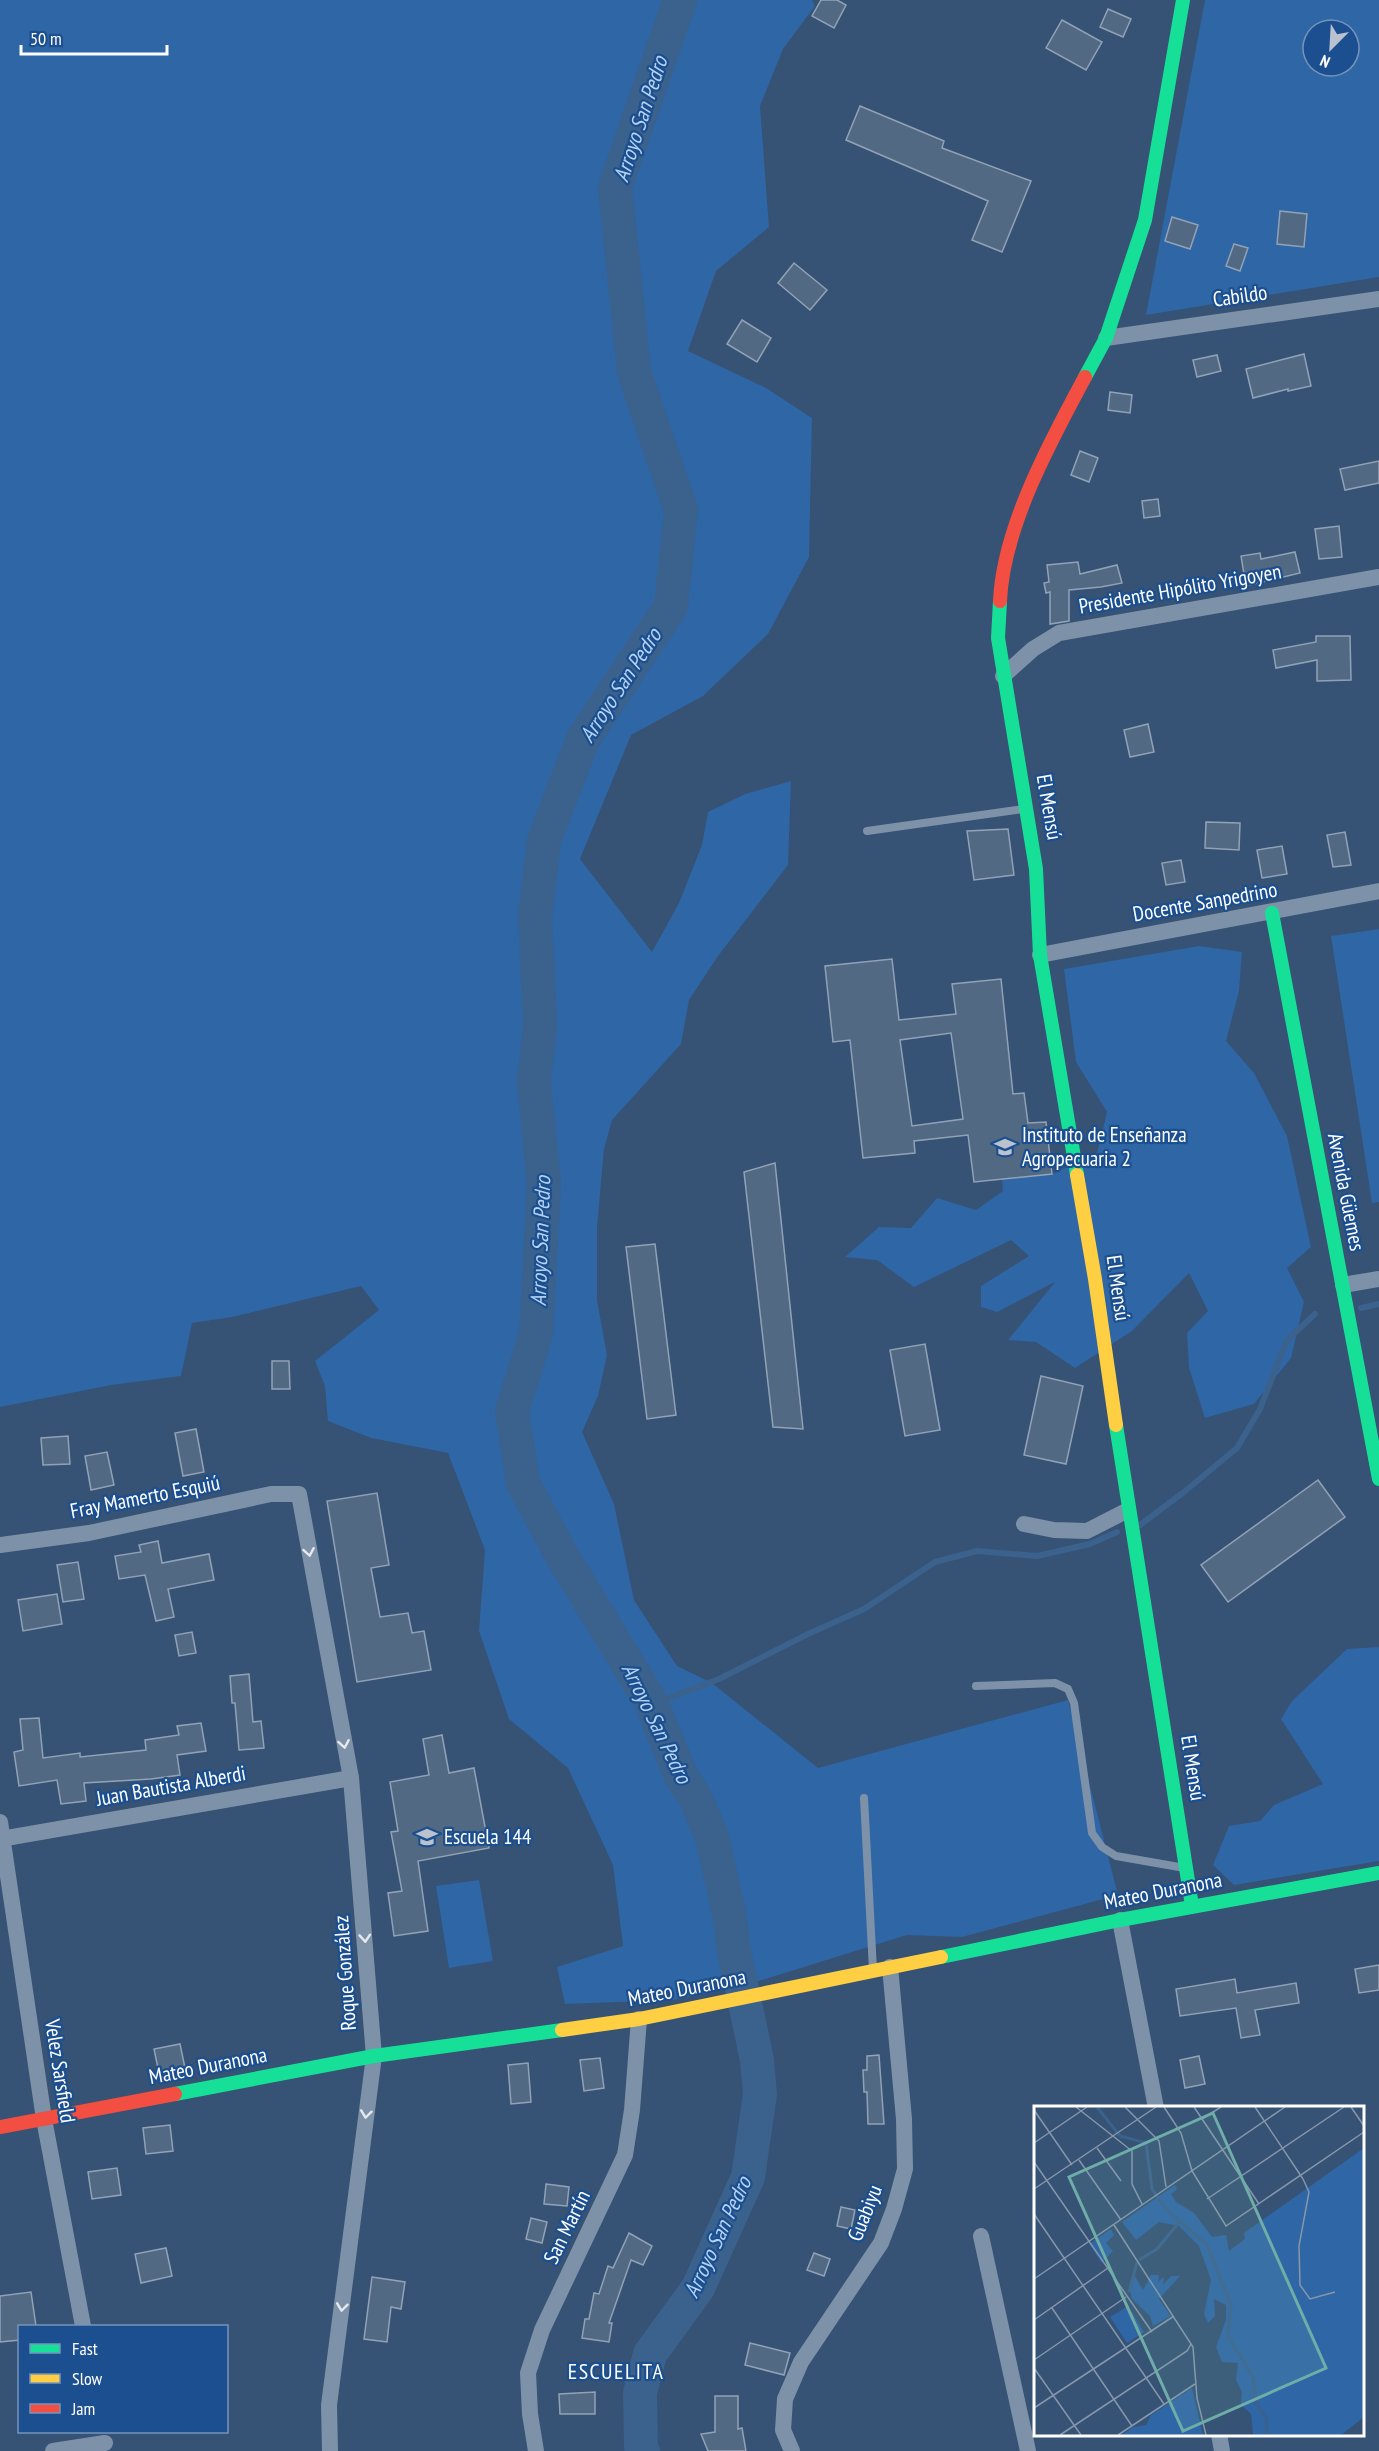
<svg xmlns="http://www.w3.org/2000/svg" width="1379" height="2451" viewBox="0 0 1379 2451" font-family="'PT Sans Narrow',sans-serif">
  <style>
    .green { fill: #2f66a5; fill-rule: evenodd }
    .lines { fill: none; stroke-linecap: round; stroke-linejoin: round }
    .stream { stroke: #3b618d; stroke-width: 6 }
    .river { stroke: #3b618d; stroke-width: 34 }
    .building { fill: #526984; stroke: #92a2b6; stroke-width: 1.5; fill-rule: evenodd }
    .lane { stroke: #7d92a8; stroke-width: 8 }
    .street { stroke: #7d92a8; stroke-width: 16 }
    .fast { stroke: #16e098; stroke-width: 14 }
    .slow { stroke: #ffcf43; stroke-width: 14 }
    .jam { stroke: #f24e42; stroke-width: 14 }
    .oneway { stroke: #e5e9ee }
    .labels { text-anchor: middle; stroke-width: 4.5; stroke-linejoin: round; paint-order: stroke }
    .street-label { font-size: 21px; fill: #fff; stroke: #1b4f8f }
    .poi-label { font-size: 21px; fill: #fff; stroke: #1b4f8f; text-anchor: start }
    .water-label { font-size: 22px; font-style: italic; fill: #b5d3f5; stroke: #1b4f8f }
    .neighbourhood-label { font-size: 22px; letter-spacing: 1.5px; fill: #fff; stroke: #1b4f8f }
    .inset-river { fill: none; stroke: #3b618d; stroke-width: 3 }
    .inset-road { fill: none; stroke: #8697ac; stroke-width: 1.5 }
    .view { fill: #6fada8; fill-opacity: 0.15; stroke: #6fada8; stroke-width: 3 }
    .inset-edge { fill: none; stroke: #fff; stroke-width: 3 }
  </style>
  <rect width="100%" height="100%" fill="#365274"/>
  <g class="green">
    <polygon points="0,0 812,0 815,6 783,49 760,106 769,227 716,271 688,351 766,388 812,418 809,557 768,634 703,696 631,735 580,859 652,952 679,903 702,845 708,812 745,794 791,781 788,865 718,956 689,1000 681,1044 612,1120 604,1149 597,1227 597,1300 607,1355 598,1396 582,1432 614,1504 634,1600 677,1666 712,1683 818,1768 1068,1700 1118,1895 962,1937 907,1935 739,1987 673,2000 565,2004 557,1967 623,1946 613,1865 568,1768 509,1719 479,1631 485,1550 448,1453 371,1438 328,1421 325,1386 315,1361 379,1310 361,1286 232,1317 192,1323 181,1376 111,1385 0,1407"/>
    <path d="M1205,0H1379V277L1146,315ZM1313,30H1349V66H1313Z"/>
    <polygon points="1379,929 1379,1202 1372,1203 1331,936"/>
    <polygon points="1199,946 1242,952 1239,991 1226,1041 1254,1073 1287,1136 1311,1247 1287,1268 1304,1302 1291,1358 1254,1404 1205,1418 1189,1368 1187,1333 1208,1311 1189,1273 1132,1331 1075,1368 1036,1342 1008,1340 1055,1282 997,1312 981,1307 981,1286 1029,1256 1011,1240 914,1287 877,1260 845,1257 879,1227 911,1228 937,1198 976,1210 1003,1191 1002,1179 1052,1174 1097,1154 1107,1112 1076,1062 1064,969"/>
    <polygon points="1379,1647 1379,1861 1234,1885 1213,1865 1229,1826 1260,1821 1274,1805 1323,1784 1281,1719 1292,1701 1347,1649"/>
    <polygon points="479,1880 493,1961 449,1968 436,1886"/>
  </g>
  <g class="lines">
    <g class="stream">
      <polyline points="1361,1308 1379,1304"/>
      <polyline points="1140,1525 1184,1492 1237,1448 1260,1409 1287,1340 1315,1314"/>
      <polyline points="651,1702 666,1699 719,1679 808,1634 864,1609 935,1562 977,1551 1037,1556 1090,1544 1117,1532"/>
    </g>
    <polyline class="river" points="643,2451 641,2447 640,2393 650,2354 698,2288 748,2177 760,2094 757,2060 734,1951 729,1913 712,1837 695,1797 681,1776 651,1702 561,1554 523,1483 512,1411 536,1334 544,1183 534,1083 540,1025 535,917 544,841 583,739 671,606 681,510 634,372 615,187 680,0"/>
  </g>
  <g class="building">
    <polygon points="821,0 837,0 846,5 834,28 812,16"/>
    <polygon points="1108,9 1131,19 1123,37 1100,27"/>
    <polygon points="1062,20 1102,42 1086,70 1046,48"/>
    <polygon points="860,106 944,141 942,148 1031,181 1002,252 972,240 988,201 846,140"/>
    <polygon points="1280,211 1307,214 1304,247 1277,244"/>
    <polygon points="1172,217 1198,225 1190,249 1165,241"/>
    <polygon points="1234,244 1248,248 1240,271 1226,266"/>
    <polygon points="794,263 827,290 810,310 778,283"/>
    <polygon points="742,320 771,338 757,362 727,344"/>
    <polygon points="1304,354 1311,386 1288,391 1288,389 1253,398 1246,369"/>
    <polygon points="1217,355 1221,371 1197,377 1193,360"/>
    <polygon points="1110,392 1132,395 1130,413 1108,410"/>
    <polygon points="1080,451 1098,458 1089,482 1071,475"/>
    <polygon points="1379,461 1379,483 1345,490 1340,469"/>
    <polygon points="1158,499 1160,516 1144,518 1142,501"/>
    <polygon points="1339,526 1342,557 1319,559 1315,529"/>
    <polygon points="1295,552 1300,573 1246,586 1241,556 1260,553 1261,559"/>
    <polygon points="1078,562 1080,574 1117,565 1122,583 1101,587 1069,590 1069,621 1050,624 1050,592 1046,593 1044,583 1049,582 1047,565"/>
    <polygon points="1316,636 1350,636 1351,680 1317,681 1317,660 1276,668 1273,650 1316,642"/>
    <polygon points="1148,724 1154,752 1130,757 1124,730"/>
    <polygon points="1206,822 1240,823 1239,850 1205,848"/>
    <polygon points="1008,829 1014,875 974,880 967,831"/>
    <polygon points="1345,832 1351,865 1333,867 1327,835"/>
    <polygon points="1282,846 1287,874 1262,878 1257,850"/>
    <polygon points="1181,860 1185,882 1166,885 1162,863"/>
    <path d="M892,959L899,1020L956,1014L952,984L1001,979L1013,1094L1024,1093L1028,1123L1046,1122L1052,1174L974,1182L968,1135L914,1141L915,1153L863,1158L850,1040L833,1042L825,966ZM951,1033L963,1119L912,1126L900,1040Z"/>
    <polygon points="775,1163 803,1429 773,1427 744,1172"/>
    <polygon points="655,1244 676,1415 647,1419 626,1247"/>
    <polygon points="925,1344 940,1430 905,1436 890,1350"/>
    <polygon points="272,1361 289,1361 290,1389 272,1389"/>
    <polygon points="1041,1376 1083,1386 1066,1464 1024,1455"/>
    <polygon points="196,1429 204,1472 183,1476 175,1433"/>
    <polygon points="68,1436 70,1464 43,1465 41,1438"/>
    <polygon points="107,1452 114,1485 91,1490 85,1456"/>
    <polygon points="1318,1480 1345,1517 1228,1602 1201,1565"/>
    <polygon points="377,1493 389,1565 371,1568 380,1617 408,1613 412,1633 424,1631 431,1670 357,1682 327,1501"/>
    <polygon points="158,1541 162,1563 209,1554 214,1580 168,1589 174,1617 156,1621 145,1575 119,1579 115,1556 141,1552 139,1545"/>
    <polygon points="78,1562 84,1599 63,1602 57,1565"/>
    <polygon points="57,1594 62,1624 23,1631 18,1600"/>
    <polygon points="192,1632 196,1653 179,1656 175,1635"/>
    <polygon points="249,1674 253,1722 261,1721 264,1748 239,1750 235,1703 232,1703 230,1676"/>
    <polygon points="39,1718 43,1758 80,1753 80,1757 146,1750 145,1740 179,1735 177,1726 201,1723 206,1751 177,1755 180,1775 151,1779 84,1783 86,1801 61,1804 57,1780 19,1786 14,1752 23,1750 20,1719"/>
    <polygon points="442,1735 449,1773 474,1768 489,1848 418,1861 428,1931 394,1936 388,1893 402,1891 391,1832 398,1831 390,1782 429,1775 423,1739"/>
    <polygon points="1379,1965 1379,1990 1359,1993 1355,1969"/>
    <polygon points="1235,1979 1237,1993 1296,1983 1299,2003 1255,2010 1260,2035 1241,2038 1236,2008 1180,2016 1176,1989"/>
    <polygon points="180,2044 185,2068 159,2073 154,2049"/>
    <polygon points="879,2055 884,2124 868,2124 867,2092 864,2092 863,2070 867,2070 867,2056"/>
    <polygon points="1199,2056 1205,2084 1185,2088 1180,2060"/>
    <polygon points="600,2058 604,2088 584,2091 580,2060"/>
    <polygon points="528,2063 531,2102 511,2104 508,2065"/>
    <polygon points="170,2125 173,2151 146,2154 143,2128"/>
    <polygon points="117,2168 121,2195 92,2199 88,2172"/>
    <polygon points="546,2184 569,2187 567,2206 544,2204"/>
    <polygon points="841,2207 855,2210 851,2229 837,2226"/>
    <polygon points="531,2218 547,2222 542,2243 526,2239"/>
    <polygon points="629,2233 652,2246 643,2265 631,2260 609,2323 612,2323 609,2342 582,2338 585,2319 589,2319 594,2293 599,2294 608,2266 613,2268"/>
    <polygon points="166,2248 172,2276 141,2283 135,2254"/>
    <polygon points="814,2253 830,2259 824,2276 807,2270"/>
    <polygon points="372,2277 405,2282 401,2309 391,2307 387,2342 364,2339"/>
    <polygon points="31,2292 36,2326 20,2326 20,2340 0,2342 0,2296"/>
    <polygon points="750,2343 790,2353 784,2375 745,2365"/>
    <polygon points="595,2392 595,2414 560,2414 559,2394"/>
    <polygon points="715,2396 738,2396 738,2429 742,2428 746,2451 708,2451 701,2434 715,2432"/>
  </g>
  <g class="lines">
    <g class="lane">
      <polyline points="867,831 1023,809"/>
      <polyline points="976,1686 1055,1683 1068,1689 1074,1703 1092,1833 1102,1847 1116,1856 1185,1868"/>
      <polyline points="864,1798 873,1970"/>
    </g>
    <g class="street">
      <polyline points="1106,338 1379,299"/>
      <polyline points="1003,676 1033,649 1059,633 1379,577"/>
      <polyline points="1040,955 1379,891"/>
      <polyline points="1343,1285 1379,1279"/>
      <polyline points="1024,1524 1054,1530 1087,1531 1128,1510"/>
      <polyline points="0,1545 89,1533 271,1494 299,1494 351,1778 374,2056 329,2405 330,2451"/>
      <polyline points="0,1822 44,2119 83,2326"/>
      <polyline points="0,1839 351,1778"/>
      <polyline points="1120,1920 1156,2108"/>
      <polyline points="981,2236 1028,2451"/>
      <polyline points="1219,2434 1222,2451"/>
      <polyline points="53,2451 105,2443"/>
      <polyline points="536,2451 530,2414 528,2373 542,2330 625,2155 632,2110 639,2019"/>
      <polyline points="792,2451 783,2430 785,2399 801,2362 881,2243 894,2209 905,2169 904,2119 890,1967"/>
    </g>
    <g class="fast">
      <polyline points="1085,377 1106,338 1145,220 1183,0"/>
      <polyline points="1000,601 998,638 1036,869 1040,955 1077,1175"/>
      <polyline points="1272,913 1379,1479"/>
      <polyline points="1116,1425 1192,1906"/>
      <polyline points="941,1957 1120,1920 1379,1873"/>
      <polyline points="175,2094 374,2056 562,2030"/>
    </g>
    <g class="slow">
      <polyline points="1077,1175 1095,1279 1116,1425"/>
      <polyline points="562,2030 639,2019 941,1957"/>
    </g>
    <g class="jam">
      <path d="M1000,601C1003,528 1050,442 1085,377"/>
      <polyline points="0,2127 175,2094"/>
    </g>
  </g>
  <defs><path id="oneway-chevron" d="M-2-3.5L2.5 0L-2 3.5" fill="none" stroke-width="1.6" stroke-linecap="round" stroke-linejoin="round" transform="scale(1.5)"/></defs>
  <g class="oneway">
    <use href="#oneway-chevron" transform="translate(309 1552) rotate(80)"/>
    <use href="#oneway-chevron" transform="translate(344 1744) rotate(80)"/>
    <use href="#oneway-chevron" transform="translate(365 1938) rotate(86)"/>
    <use href="#oneway-chevron" transform="translate(366 2114) rotate(97)"/>
    <use href="#oneway-chevron" transform="translate(342 2307) rotate(97)"/>
  </g>
  <defs>
    <symbol id="school-bare" viewBox="-9 -9 18 18"><path d="M0-5L7-2L0 1L-7-2ZM-4 1L0 2.5L4 1V4Q0 6-4 4Z" fill="#b9c2ce" stroke="#1b4f8f" stroke-width="2.5" paint-order="stroke"/></symbol>
  </defs>
  <g fill-rule="evenodd">
    <use href="#school-bare" x="990" y="1132" width="30" height="30"/>
    <use href="#school-bare" x="412" y="1822" width="30" height="30"/>
  </g>
  <g class="labels">
    <g class="street-label">
      <text transform="translate(1240 296) rotate(-8)" y="7">Cabildo</text>
      <text transform="translate(1180 589) rotate(-10)" y="7">Presidente Hipólito Yrigoyen</text>
      <text transform="translate(1049 807) rotate(80)" y="7">El Mensú</text>
      <text transform="translate(1205 902) rotate(-10)" y="7">Docente Sanpedrino</text>
      <text transform="translate(1346 1192) rotate(79)" y="7">Avenida Güemes</text>
      <text transform="translate(1118 1288) rotate(82)" y="7">El Mensú</text>
      <text transform="translate(145 1497) rotate(-11)" y="7">Fray Mamerto Esquiú</text>
      <text transform="translate(1193 1768) rotate(81)" y="7">El Mensú</text>
      <text transform="translate(171 1786) rotate(-10)" y="7">Juan Bautista Alberdi</text>
      <text transform="translate(1163 1891) rotate(-11)" y="7">Mateo Duranona</text>
      <text transform="translate(345 1973) rotate(-94)" y="7">Roque González</text>
      <text transform="translate(687 1988) rotate(-11)" y="7">Mateo Duranona</text>
      <text transform="translate(208 2066) rotate(-11)" y="7">Mateo Duranona</text>
      <text transform="translate(60 2071) rotate(81)" y="7">Velez Sarsfield</text>
      <text transform="translate(865 2213) rotate(-68)" y="7">Guabiyu</text>
      <text transform="translate(567 2227) rotate(-64)" y="7">San Martín</text>
    </g>
    <g class="poi-label">
      <text x="1022" y="1142">Instituto de Enseñanza<tspan x="1022" dy="24">Agropecuaria 2</tspan></text>
      <text x="444" y="1844">Escuela 144</text>
    </g>
    <g class="water-label">
      <text transform="translate(640 119) rotate(-72)" y="8">Arroyo San Pedro</text>
      <text transform="translate(620 685) rotate(-57)" y="8">Arroyo San Pedro</text>
      <text transform="translate(540 1241) rotate(-88)" y="8">Arroyo San Pedro</text>
      <text transform="translate(657 1723) rotate(64)" y="8">Arroyo San Pedro</text>
      <text transform="translate(717 2237) rotate(-65)" y="8">Arroyo San Pedro</text>
    </g>
    <g class="neighbourhood-label">
      <text x="616" y="2379">ESCUELITA</text>
    </g>
  </g>
  <g transform="translate(1034 2106)">
    <rect width="330" height="330" fill="#365274"/>
    <path d="M330,42V311L307,329H219L217,308L207,299L208,286L202,274L204,257L188,256L182,241L192,214V199L180,193L181,210L174,217L170,208L177,174L165,140L145,120L125,116L102,134L88,116L141,79L143,83L137,88L142,96L160,107L178,131L192,129L195,145L211,133L210,127ZM77,123L80,129L72,137L79,145L68,157L55,138ZM117,169H125L124,176L130,171L129,179L137,170H146L125,193L137,210L119,220L116,210L98,193L95,180L101,170L109,184ZM94,200L110,226L93,237L76,211ZM158,282L169,329H88L99,321L112,319L117,309Z" fill="#2f66a5"/>
    <path class="inset-river" d="M63,1L86,30L112,37L118,83L133,104L173,139L197,199L194,230L219,271L222,297L232,312L233,329M105,154L123,143L146,115M95,186L103,156"/>
    <path class="inset-road" d="M42,1L98,45V78L108,98M91,1L125,35L132,81M130,1L147,27L158,65L192,120L330,26M160,1L225,98M221,1L269,73M317,1L330,20M0,4L38,59M168,13L187,1M0,37L53,1M63,42L87,75M45,54L87,114M0,56L118,226M269,73L275,86L265,140L266,179L276,193L301,186M0,83L122,1M173,93L310,1M0,108L130,298M80,119L159,241L163,292L172,329M0,173L251,1M18,202L98,320M0,214L74,162M0,254L92,191M0,262L47,329M0,302L140,210M26,329L153,245L157,238M84,329L161,278"/>
    <path class="view" d="M179,7L292,262L149,325L35,71Z"/>
    <rect width="330" height="330" class="inset-edge"/>
  </g>
  <rect x="18" y="2325" width="210" height="108" fill="#1b4f8f" stroke="#7695bc" stroke-width="1.5"/>
  <rect x="30" y="2344" width="30" height="9" fill="#16e098" stroke="#7695bc" stroke-width="1.5"/>
  <text x="72" y="2355" font-size="18" fill="#ffffff">Fast</text>
  <rect x="30" y="2374" width="30" height="9" fill="#ffcf43" stroke="#7695bc" stroke-width="1.5"/>
  <text x="72" y="2385" font-size="18" fill="#ffffff">Slow</text>
  <rect x="30" y="2404" width="30" height="9" fill="#f24e42" stroke="#7695bc" stroke-width="1.5"/>
  <text x="72" y="2415" font-size="18" fill="#ffffff">Jam</text>
  <g transform="translate(1331 48) rotate(204)"><circle r="28" fill="#1b4f8f" stroke="#7695bc" stroke-width="1.5"/>
  <path d="M0-4.5L10 22L0 15L-10 22Z" fill="#b9c2ce"/>
  <text y="-9" font-size="16" font-weight="bold" text-anchor="middle" fill="#ffffff">N</text>
  </g>
  <path d="M21 45v9h146v-9" fill="none" stroke="#ffffff" stroke-width="3"/>
  <text x="30" y="45" font-size="18" fill="#ffffff" stroke="#1b4f8f" stroke-width="4.5" paint-order="stroke">50 m</text>
</svg>
